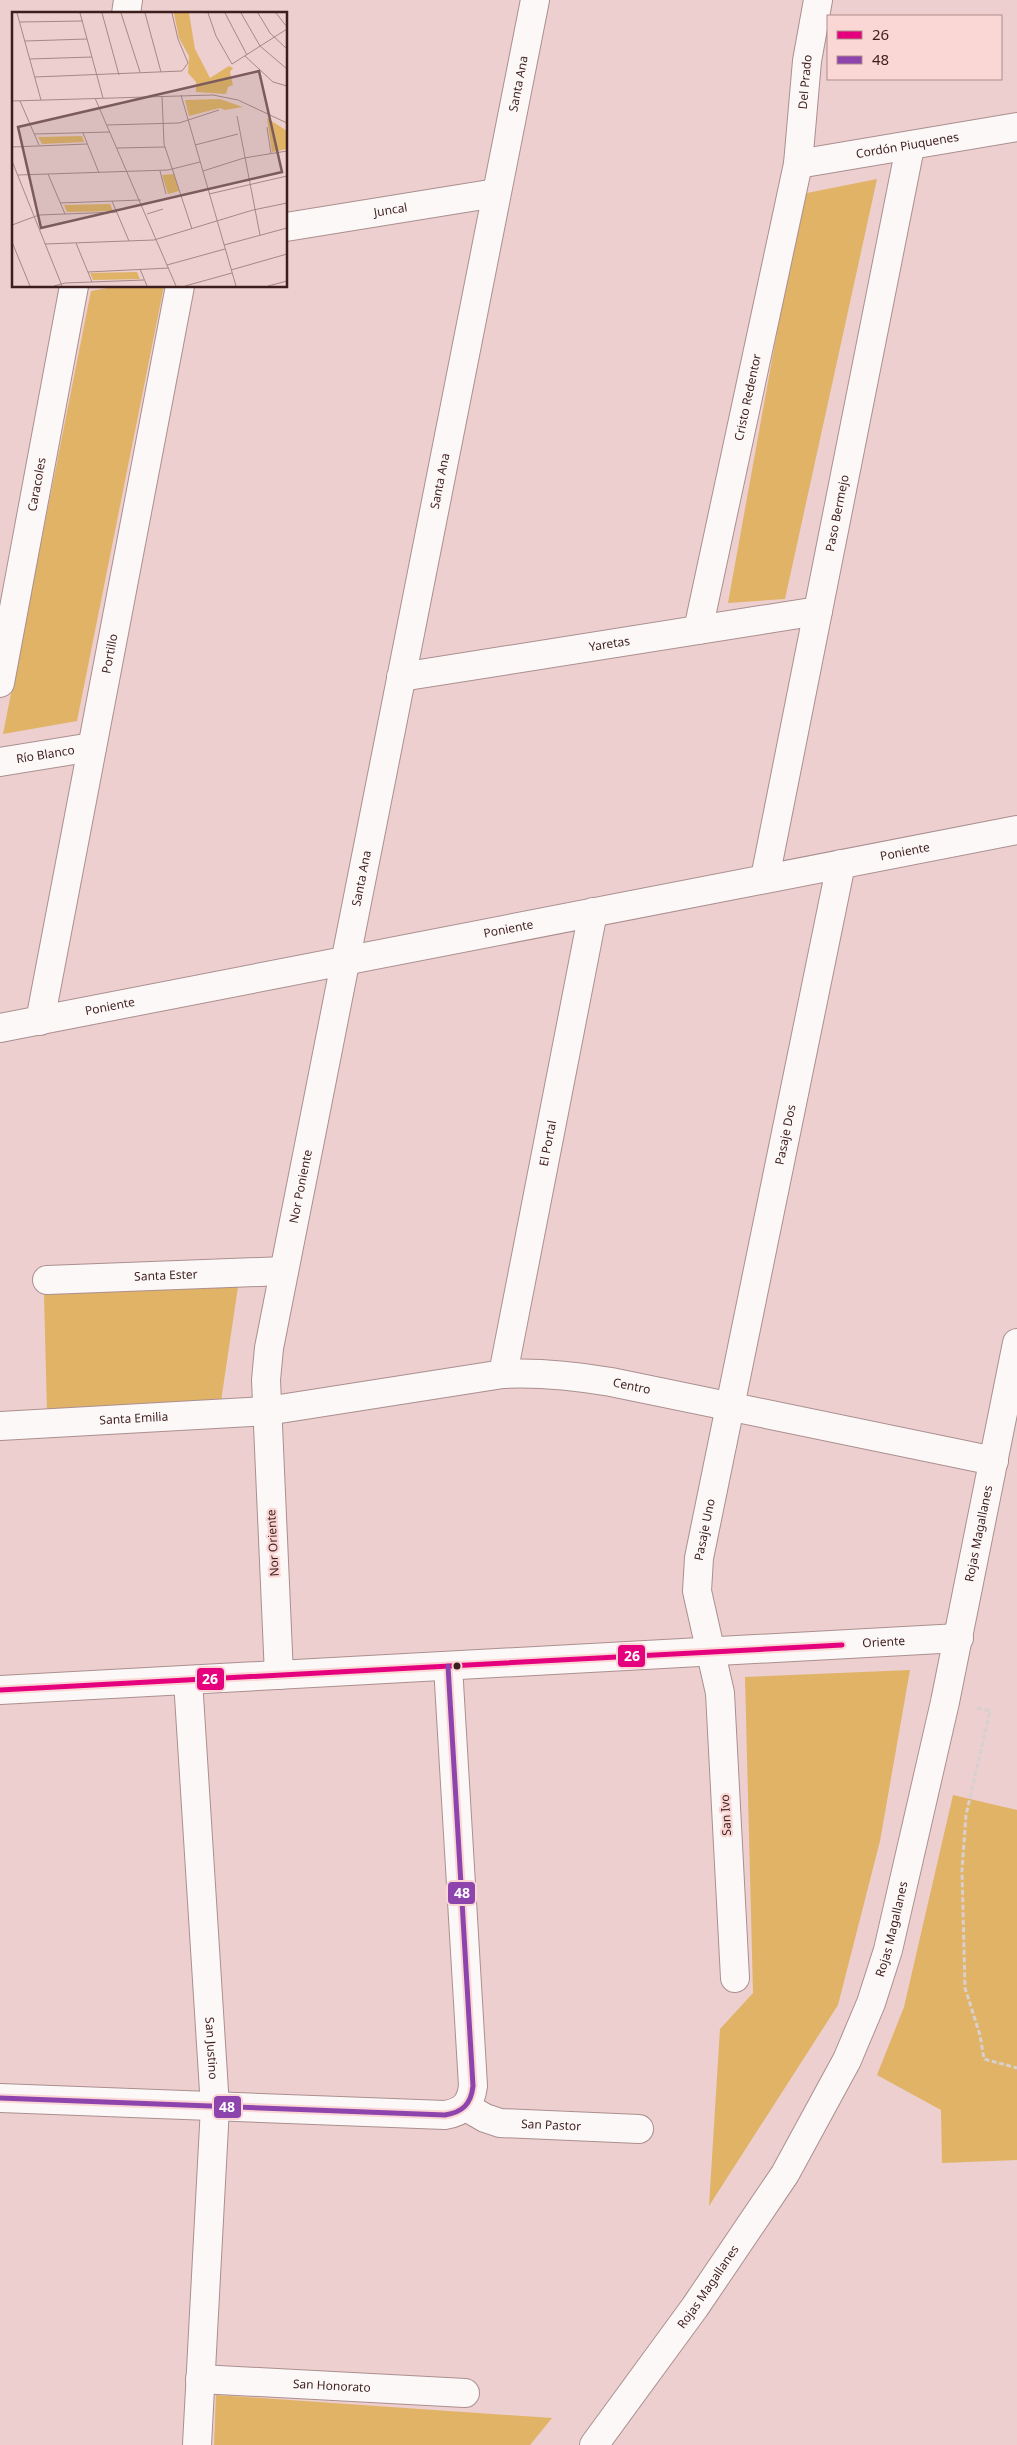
<svg xmlns="http://www.w3.org/2000/svg" width="1017" height="2445" viewBox="0 0 1017 2445" font-family="'Noto Sans',sans-serif">
  <style>
    .green { fill: #e0b366 }
    .lines { fill: none; stroke-linecap: round; stroke-linejoin: round }
    .minor-casing { stroke: #ab8f8f; stroke-width: 30 }
    .tertiary-casing { stroke: #ab8f8f; stroke-width: 30 }
    .path { stroke: #d8cfcf; stroke-width: 3; stroke-dasharray: 5 2.5; stroke-linecap: butt }
    .minor { stroke: #fcf8f8; stroke-width: 28 }
    .tertiary { stroke: #fcf8f8; stroke-width: 28 }
    .bus-1-casing { stroke: #fad6d4; stroke-width: 9 }
    .bus-2-casing { stroke: #fad6d4; stroke-width: 9 }
    .bus-1 { stroke: #e5007d; stroke-width: 5 }
    .bus-2 { stroke: #8e44ad; stroke-width: 5 }
    .bus-dot { fill: #3e1d1d; stroke: #fad6d4; stroke-width: 2 }
    .labels { text-anchor: middle; stroke-width: 4.5; stroke-linejoin: round; paint-order: stroke }
    .street-label { font-size: 12px; fill: #3e1d1d; stroke: #fad6d4 }
    .inset-road { fill: none; stroke: #a68887; stroke-width: 1 }
    .view { fill: #7b5b5b; fill-opacity: 0.15; stroke: #7b5b5b; stroke-width: 2.5 }
    .inset-edge { fill: none; stroke: #3e1d1d; stroke-width: 2.5 }
    .line-badge { stroke: #fad6d4; stroke-width: 2 }
    .badge-label { font-size: 14px; text-anchor: middle; font-weight: bold; fill: #fff }
  </style>
  <rect width="100%" height="100%" fill="#eccfce"/>
  <g class="green">
    <polygon points="877,179 785,599 728,603 802,194"/>
    <polygon points="119,286 164,286 77,721 3,734 91,291"/>
    <polygon points="239,1280 221,1401 47,1411 44,1295"/>
    <polygon points="910,1670 880,1841 838,2005 709,2206 720,2029 753,1993 745,1677"/>
    <polygon points="953,1795 1017,1810 1017,2160 942,2163 941,2110 877,2075 904,2007"/>
    <polygon points="216,2395 552,2418 530,2445 214,2445"/>
  </g>
  <g class="lines">
    <defs>
      <g id="minor">
        <polyline points="126,14 128,0"/>
        <path id="s1" d="M798,164L1017,127"/>
        <path id="s2" d="M286,227L496,193"/>
        <path id="s3" d="M698,630L798,164L807,61L818,0"/>
        <path id="s4" d="M401,677L818,611"/>
        <path id="s5" d="M0,683L74,286"/>
        <path id="s6" d="M0,762L92,747"/>
        <path id="s7" d="M765,878L910,147"/>
        <path id="s8" d="M40,1021L180,286"/>
        <path id="s9" d="M0,1028L1017,830"/>
        <path id="s10" d="M47,1280L284,1271"/>
        <path id="s11" d="M503,1374L593,912"/>
        <path id="s12" d="M0,1426L267,1411L503,1374C540,1372 575,1376 611,1382L994,1461"/>
        <path id="s13" d="M279,1675L266,1380L269,1348L535,0"/>
        <path id="s14" d="M188,1680L215,2107L197,2445"/>
        <path id="s15" d="M0,1690L959,1638"/>
        <path id="s16" d="M735,1978L720,1693L697,1591L699,1558L841,864"/>
        <path d="M0,2098L445,2115C463,2112 471,2104 473,2086L448,1666"/>
        <path id="s17" d="M466,2107L485,2118L500,2123L639,2129"/>
        <path id="s18" d="M200,2379L465,2393"/>
      </g>
      <g id="tertiary">
        <path id="s19" d="M594,2445L695,2307L785,2174L847,2060L871,2003L888,1950L945,1702L1017,1343"/>
      </g>
    </defs>
    <use href="#minor" class="minor-casing"/>
    <use href="#tertiary" class="tertiary-casing"/>
    <polyline class="path" points="977,1708 990,1711 966,1815 962,1870 965,1988 980,2035 984,2059 1017,2068"/>
    <use href="#minor" class="minor"/>
    <use href="#tertiary" class="tertiary"/>
    <defs>
      <polyline id="bus-1" points="0,1690 842,1645"/>
      <path id="bus-2" d="M0,2098L445,2115C463,2112 471,2104 473,2086L448,1666"/>
    </defs>
    <use href="#bus-1" class="bus-1-casing"/>
    <use href="#bus-2" class="bus-2-casing"/>
    <use href="#bus-1" class="bus-1"/>
    <use href="#bus-2" class="bus-2"/>
  </g>
  <circle class="bus-dot" cx="457" cy="1666" r="4.5"/>
  <g class="labels">
    <g class="street-label">
      <text dy="4" stroke="none"><textPath href="#s3" startOffset="559">Del Prado</textPath></text>
      <text dy="4" stroke="none"><textPath href="#s13" startOffset="1616">Santa Ana</textPath></text>
      <text dy="4" stroke="none"><textPath href="#s1" startOffset="111">Cordón Piuquenes</textPath></text>
      <text dy="4" stroke="none"><textPath href="#s2" startOffset="106">Juncal</textPath></text>
      <text dy="4" stroke="none"><textPath href="#s3" startOffset="238">Cristo Redentor</textPath></text>
      <text dy="4" stroke="none"><textPath href="#s13" startOffset="1211">Santa Ana</textPath></text>
      <text dy="4" stroke="none"><textPath href="#s5" startOffset="202">Caracoles</textPath></text>
      <text dy="4" stroke="none"><textPath href="#s7" startOffset="372">Paso Bermejo</textPath></text>
      <text dy="4" stroke="none"><textPath href="#s4" startOffset="211">Yaretas</textPath></text>
      <text dy="4" stroke="none"><textPath href="#s8" startOffset="374">Portillo</textPath></text>
      <text dy="4" stroke="none"><textPath href="#s6" startOffset="46">Río Blanco</textPath></text>
      <text dy="4" stroke="none"><textPath href="#s9" startOffset="922">Poniente</textPath></text>
      <text dy="4" stroke="none"><textPath href="#s13" startOffset="806">Santa Ana</textPath></text>
      <text dy="4" stroke="none"><textPath href="#s9" startOffset="518">Poniente</textPath></text>
      <text dy="4" stroke="none"><textPath href="#s9" startOffset="112">Poniente</textPath></text>
      <text dy="4" stroke="none"><textPath href="#s16" startOffset="855">Pasaje Dos</textPath></text>
      <text dy="4" stroke="none"><textPath href="#s11" startOffset="235">El Portal</textPath></text>
      <text dy="4" stroke="none"><textPath href="#s13" startOffset="492">Nor Poniente</textPath></text>
      <text dy="4" stroke="none"><textPath href="#s10" startOffset="119">Santa Ester</textPath></text>
      <text dy="4" stroke="none"><textPath href="#s12" startOffset="636">Centro</textPath></text>
      <text dy="4" stroke="none"><textPath href="#s12" startOffset="134">Santa Emilia</textPath></text>
      <text dy="4" stroke="none"><textPath href="#s16" startOffset="452">Pasaje Uno</textPath></text>
      <text dy="4" stroke="none"><textPath href="#s19" startOffset="1005">Rojas Magallanes</textPath></text>
      <text transform="translate(273 1543) rotate(-93)" y="4">Nor Oriente</text>
      <text dy="4" stroke="none"><textPath href="#s15" startOffset="885">Oriente</textPath></text>
      <text transform="translate(726 1815) rotate(-93)" y="4">San Ivo</text>
      <text dy="4" stroke="none"><textPath href="#s19" startOffset="600">Rojas Magallanes</textPath></text>
      <text dy="4" stroke="none"><textPath href="#s14" startOffset="369">San Justino</textPath></text>
      <text dy="4" stroke="none"><textPath href="#s17" startOffset="89">San Pastor</textPath></text>
      <text dy="4" stroke="none"><textPath href="#s19" startOffset="195">Rojas Magallanes</textPath></text>
      <text dy="4" stroke="none"><textPath href="#s18" startOffset="132">San Honorato</textPath></text>
    </g>
  </g>
  <g transform="translate(12 12)">
    <rect width="275" height="275" fill="#eccfce"/>
    <path d="M162,1H177L183,37L198,66L217,54L221,56L218,60L221,73L216,75L214,82L184,80V70L176,61L177,44L167,26ZM208,87L231,95L213,98L208,96L177,104L173,88ZM255,106L275,119V137L260,140ZM70,124L72,130L30,132L26,125ZM162,162L167,179L156,182L150,163ZM98,192L101,199L55,200L52,193ZM125,260L128,267L81,268L78,261Z" fill="#e0b366"/>
    <path class="inset-road" d="M5,1L29,88M68,1L91,86M90,1L107,63M109,1L128,60M133,1L149,60M196,1L204,24L220,52L275,17M213,1L235,43M229,1L248,34L275,57M246,1L258,21L275,37M264,1L275,15M8,10L71,9M13,29L75,27M233,44L261,70L275,74M18,47L80,45M23,65L170,59L176,51L166,27L160,1M169,83L224,274M150,84L152,132L180,217M83,86L164,274M0,89L201,83L226,88L275,111M8,89L27,133M225,104L248,223M95,113L167,111L207,98M255,115L259,142M71,121L87,161M22,122L98,120M183,133L226,122M0,135L75,132M105,136L153,135M0,149L50,274M148,159L154,182M191,159L232,146L275,139M36,162L53,202M6,163L156,158L188,150M197,182L275,164M100,189L117,229M48,191L129,188M135,202L151,197M0,213L27,203L105,200M0,230L18,274M64,231L80,270M33,232L142,228L241,198L275,191M212,233L275,216M155,253L213,237M128,257L135,274M219,258L275,242M76,260L157,256M42,274L53,271L132,268M173,274L220,261M256,274L275,269"/>
    <path class="view" d="M247,59L270,160L29,216L6,115Z"/>
    <rect width="275" height="275" class="inset-edge"/>
  </g>
  <g class="line-badge">
    <rect x="617" y="1644" width="29" height="24" rx="5" fill="#e5007d"/>
    <rect x="196" y="1667" width="29" height="24" rx="5" fill="#e5007d"/>
    <rect x="447" y="1881" width="29" height="24" rx="5" fill="#8e44ad"/>
    <rect x="213" y="2095" width="29" height="24" rx="5" fill="#8e44ad"/>
  </g>
  <g class="badge-label">
    <text x="632" y="1661">26</text>
    <text x="210" y="1684">26</text>
    <text x="462" y="1898">48</text>
    <text x="227" y="2112">48</text>
  </g>
  <rect x="827" y="15" width="175" height="65" fill="#fad6d4" stroke="#af8c8b"/>
  <rect x="837" y="31" width="25" height="8" fill="#e5007d" stroke="#af8c8b"/>
  <text x="872" y="40" font-size="15" fill="#3e1d1d">26</text>
  <rect x="837" y="56" width="25" height="8" fill="#8e44ad" stroke="#af8c8b"/>
  <text x="872" y="65" font-size="15" fill="#3e1d1d">48</text>
</svg>
